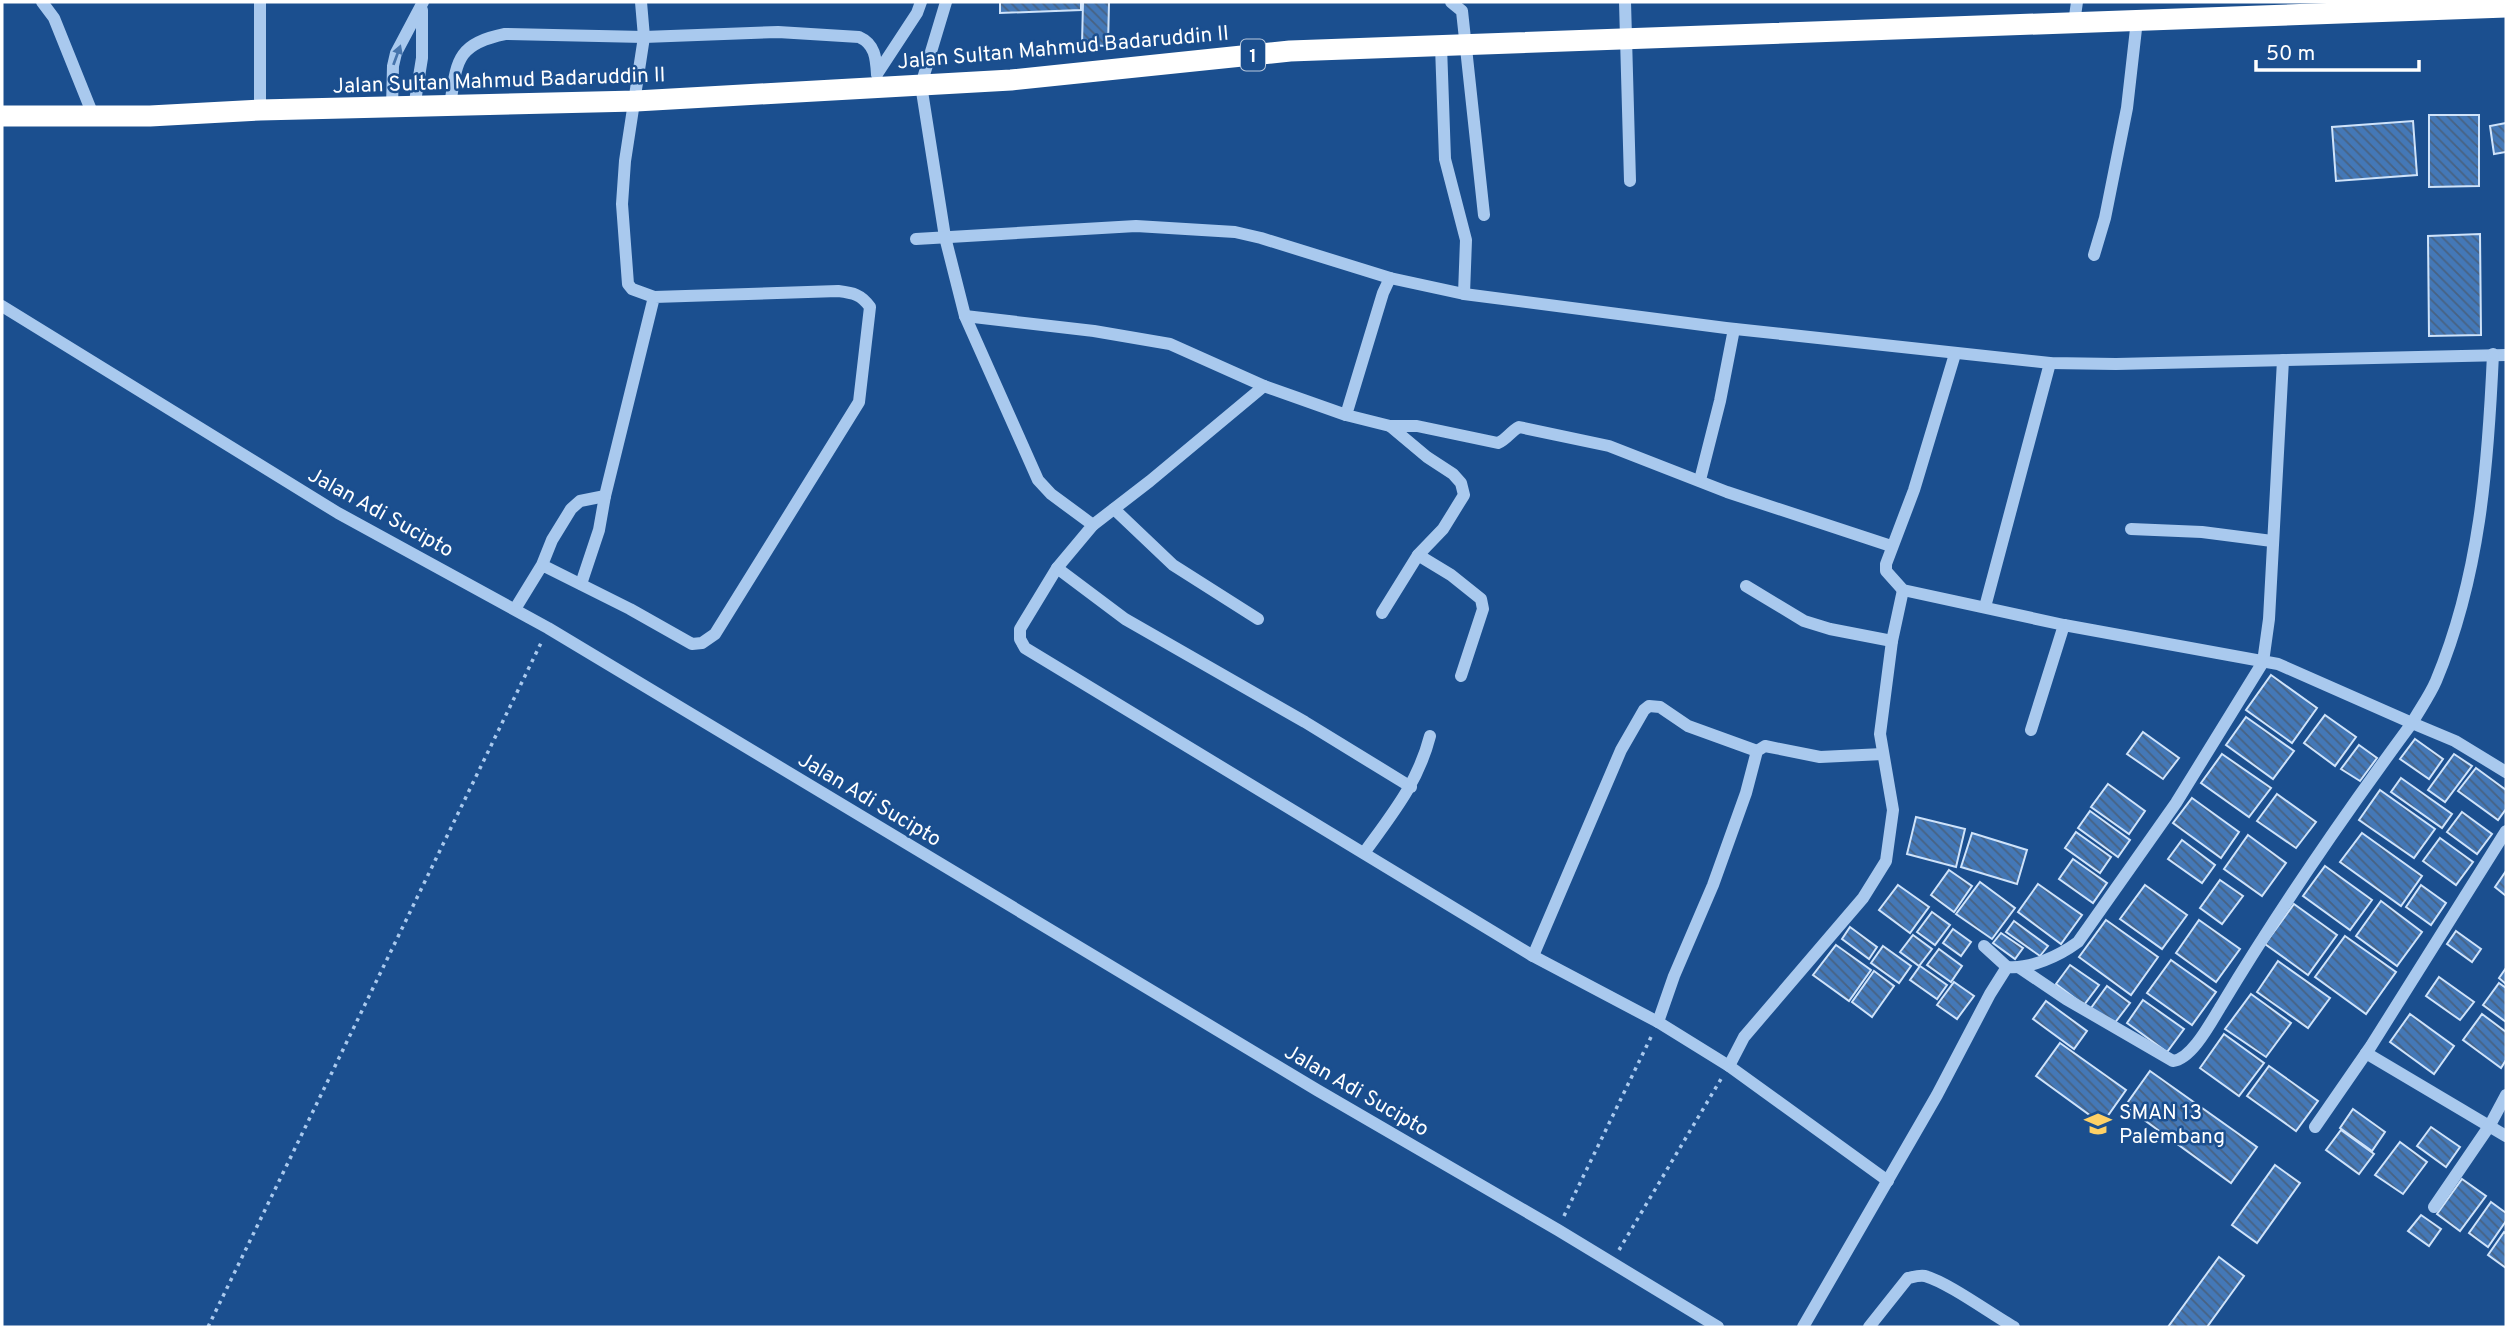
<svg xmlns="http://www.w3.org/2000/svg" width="2508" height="1329" viewBox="0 0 2508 1329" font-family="Overpass,sans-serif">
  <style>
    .building { fill: url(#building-back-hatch); stroke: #cfe3fa; stroke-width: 2 }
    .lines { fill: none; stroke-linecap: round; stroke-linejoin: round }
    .path { stroke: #a9c9ee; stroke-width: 3.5; stroke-dasharray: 3.5 5; stroke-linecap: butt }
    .minor { stroke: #a9c9ee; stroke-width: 12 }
    .highway { stroke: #fff; stroke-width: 21 }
    .oneway { fill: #4674ac }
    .labels { text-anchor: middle; stroke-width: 5; stroke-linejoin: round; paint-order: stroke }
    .shield { fill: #1b4f8f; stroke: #bbcadd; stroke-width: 2 }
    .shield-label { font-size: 19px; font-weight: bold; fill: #fff }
    .street-label { font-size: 21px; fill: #fff; stroke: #1b4f8f }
    .poi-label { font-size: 21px; fill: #fff; stroke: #1b4f8f; text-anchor: start }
  </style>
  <defs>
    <pattern id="building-back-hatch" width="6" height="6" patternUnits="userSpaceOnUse" patternTransform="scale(1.75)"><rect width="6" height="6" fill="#4478b7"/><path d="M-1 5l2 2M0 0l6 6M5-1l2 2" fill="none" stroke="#486282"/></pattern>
  </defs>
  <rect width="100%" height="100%" fill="#1b4f8f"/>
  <g class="building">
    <polygon points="1000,2 1081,2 1081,10 1000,13"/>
    <polygon points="1083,2 1109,2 1108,46 1082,45"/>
    <polygon points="2429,115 2479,115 2479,186 2429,187"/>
    <polygon points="2413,121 2417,175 2336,181 2332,127"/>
    <polygon points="2506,123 2506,152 2494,154 2490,126"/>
    <polygon points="2480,234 2481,335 2429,336 2428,236"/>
    <polygon points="2271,675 2317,708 2292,743 2246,710"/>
    <polygon points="2325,715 2356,737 2335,766 2304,743"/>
    <polygon points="2246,717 2294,751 2273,779 2226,745"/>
    <polygon points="2143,732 2179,758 2163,779 2127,754"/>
    <polygon points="2415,739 2443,759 2429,779 2400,759"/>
    <polygon points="2359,745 2377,758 2360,781 2341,769"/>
    <polygon points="2222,754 2271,788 2249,817 2201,783"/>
    <polygon points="2454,754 2472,766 2445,802 2428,790"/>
    <polygon points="2476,768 2506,790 2506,809 2498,820 2458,791"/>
    <polygon points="2401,778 2452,814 2442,828 2391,792"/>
    <polygon points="2108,784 2145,811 2129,834 2091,807"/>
    <polygon points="2380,790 2435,829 2414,858 2359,820"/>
    <polygon points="2277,794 2316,822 2296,848 2257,821"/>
    <polygon points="2192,798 2239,832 2221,858 2173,823"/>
    <polygon points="2090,811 2130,840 2118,857 2078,828"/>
    <polygon points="2462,812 2492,834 2477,854 2447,832"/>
    <polygon points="1916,817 1965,829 1956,867 1907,854"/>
    <polygon points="2076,832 2111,857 2100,873 2065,848"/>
    <polygon points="1972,833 2027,850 2017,884 1961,867"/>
    <polygon points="2362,833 2422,876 2401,906 2340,862"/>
    <polygon points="2248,835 2286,863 2262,896 2224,869"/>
    <polygon points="2440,838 2473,862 2456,885 2423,861"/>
    <polygon points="2182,840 2215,865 2202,883 2168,859"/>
    <polygon points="2073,859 2107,883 2093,903 2059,879"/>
    <polygon points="2325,866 2372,900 2350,930 2303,896"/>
    <polygon points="1949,870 1972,886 1954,912 1931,895"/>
    <polygon points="2506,871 2506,896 2495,887"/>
    <polygon points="2220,880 2243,896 2222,924 2200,908"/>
    <polygon points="1980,882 2015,908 1992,939 1956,914"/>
    <polygon points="2038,884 2082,915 2061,944 2018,912"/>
    <polygon points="1898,885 1929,907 1910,933 1879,910"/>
    <polygon points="2145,885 2187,915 2162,949 2120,919"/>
    <polygon points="2421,885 2446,903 2431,925 2406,907"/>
    <polygon points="2381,901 2422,932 2397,966 2356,936"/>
    <polygon points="2294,904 2337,935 2308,975 2265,944"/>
    <polygon points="1932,912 1950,925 1935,945 1917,932"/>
    <polygon points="2106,920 2158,957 2131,995 2079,957"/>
    <polygon points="2199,920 2240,949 2216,982 2176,953"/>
    <polygon points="2014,921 2048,946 2040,956 2006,932"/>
    <polygon points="1850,927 1877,947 1869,959 1842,939"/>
    <polygon points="1953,929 1971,942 1961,956 1943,943"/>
    <polygon points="2456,931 2481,949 2472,962 2447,944"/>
    <polygon points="2001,933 2023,948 2015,959 1993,943"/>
    <polygon points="1913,935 1932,949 1919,966 1900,952"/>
    <polygon points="2345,936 2396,972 2366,1014 2315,977"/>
    <polygon points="1836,945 1871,970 1849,1001 1813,975"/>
    <polygon points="1883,946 1911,966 1899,983 1871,963"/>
    <polygon points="1939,949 1962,966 1951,982 1927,965"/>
    <polygon points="2171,960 2216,992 2192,1025 2147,993"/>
    <polygon points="2278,961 2330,998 2308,1028 2257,992"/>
    <polygon points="2070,965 2099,985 2084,1005 2056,984"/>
    <polygon points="1920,966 1947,985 1937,999 1910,980"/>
    <polygon points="2506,968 2506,984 2499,978"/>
    <polygon points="1874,971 1894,986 1872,1017 1852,1002"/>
    <polygon points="2439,977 2474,1002 2460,1020 2426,996"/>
    <polygon points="1954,982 1974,996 1957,1019 1937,1005"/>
    <polygon points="2499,983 2506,988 2506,1022 2483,1005"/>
    <polygon points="2107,986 2130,1003 2114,1024 2091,1008"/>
    <polygon points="2251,994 2291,1023 2266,1057 2225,1029"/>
    <polygon points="2143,1000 2184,1029 2167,1052 2127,1023"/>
    <polygon points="2046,1001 2087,1031 2074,1049 2033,1019"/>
    <polygon points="2410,1014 2454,1046 2434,1074 2390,1042"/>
    <polygon points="2482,1014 2506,1032 2506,1060 2501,1068 2463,1040"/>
    <polygon points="2224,1034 2264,1063 2239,1096 2200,1068"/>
    <polygon points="2060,1043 2126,1090 2102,1124 2036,1076"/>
    <polygon points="2269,1066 2318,1101 2296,1131 2247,1096"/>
    <polygon points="2150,1071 2257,1147 2231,1183 2125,1106"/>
    <polygon points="2353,1109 2385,1132 2372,1151 2340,1128"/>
    <polygon points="2431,1127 2460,1147 2446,1167 2417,1146"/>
    <polygon points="2341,1130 2374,1154 2359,1174 2326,1150"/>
    <polygon points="2400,1142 2427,1162 2403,1194 2375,1175"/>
    <polygon points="2275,1165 2300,1183 2257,1243 2232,1225"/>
    <polygon points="2462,1179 2486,1196 2460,1231 2437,1214"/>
    <polygon points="2491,1202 2506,1213 2506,1221 2488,1247 2469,1233"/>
    <polygon points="2421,1215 2441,1229 2429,1246 2408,1231"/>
    <polygon points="2504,1232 2506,1234 2506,1268 2488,1255"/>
    <polygon points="2219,1257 2244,1276 2207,1327 2168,1327"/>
  </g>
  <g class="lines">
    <g class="path">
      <polyline points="1564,1216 1651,1037"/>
      <polyline points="1619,1250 1721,1079"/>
      <polyline points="208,1327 541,643"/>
    </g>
    <g class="minor">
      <polyline points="42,2 54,18 93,115"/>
      <polyline points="641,2 644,37 625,161 622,204 628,284 632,289 654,297"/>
      <polyline points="946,2 921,85 945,237 965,316 1038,480 1051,494 1093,525 1057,568 1020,629 1020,639 1025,648 1533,956 1658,1022 1729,1066"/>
      <polyline points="1451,2 1462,11 1484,215"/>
      <polyline points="1625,2 1630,181"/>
      <polyline points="2074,23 2077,2"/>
      <polyline points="1441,46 1445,159 1466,240 1464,294"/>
      <polyline points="877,74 917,13 921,2"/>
      <path d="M450,105C457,61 456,44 505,34L644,37L778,32L859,37C875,44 876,58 877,74"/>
      <polyline points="392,108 393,66 396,53 423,2"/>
      <polyline points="414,108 422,58 422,10"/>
      <polyline points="260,110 260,2"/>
      <polyline points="916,239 1136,226 1235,232 1261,238 1390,278 1464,294 1726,328 2050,363 2116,364 2506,355"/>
      <polyline points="2094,255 2105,218 2127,108 2137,20"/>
      <path d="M1390,278L1383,293L1346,415L1390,426H1417L1498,443C1507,439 1510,432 1519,427L1609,446L1727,492L1891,546"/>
      <polyline points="2,306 338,513 548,628 1317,1090 1558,1230 1718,1327"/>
      <polyline points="965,316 1094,331 1170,344 1264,386 1346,415"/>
      <path d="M1955,354L1914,490L1886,564V571L1903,590L2064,625L2278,664L2412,723C2344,815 2280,908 2221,1006C2211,1022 2192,1059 2173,1061L2066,999L2020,968"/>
      <path d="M2493,354C2488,466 2480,576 2436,681C2430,695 2420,709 2412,723L2455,741L2506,772"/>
      <polyline points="1390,426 1427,457 1453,474 1461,483 1464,495 1443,529 1418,555 1451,575 1481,599 1483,609 1461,676"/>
      <polyline points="1700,480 1720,401 1734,329"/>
      <polyline points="1114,509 1173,565 1258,619"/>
      <polyline points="1093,525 1150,481 1264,386"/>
      <polyline points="2131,529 2202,532 2272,541"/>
      <polyline points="1057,568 1125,619 1305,722 1411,787"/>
      <polyline points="581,584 599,530 605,496"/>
      <polyline points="1746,586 1804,621 1830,629 1892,641"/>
      <polyline points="1985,607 2050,363"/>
      <path d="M515,609L542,565L552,540L571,509L580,501L605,496L654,297L838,291C853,293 861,294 870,307L859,402L715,634L702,643L692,644L630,609L542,565"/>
      <polyline points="1382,613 1418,555"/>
      <polyline points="2031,730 2064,625"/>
      <path d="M1364,853C1392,814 1418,783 1430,736"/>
      <polyline points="1984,946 2007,967"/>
      <polyline points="1533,956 1621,750 1644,710 1649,706 1660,707 1688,726 1757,751"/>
      <polyline points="1658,1022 1674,976 1713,885 1746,793 1757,751 1765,746 1820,757 1883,754"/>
      <polyline points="2366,1053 2506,1136"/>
      <polyline points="2315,1127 2371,1046 2506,831"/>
      <polyline points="1888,1181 1729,1066 1744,1037 1863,898 1886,861 1893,810 1880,734 1892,641 1903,590"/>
      <polyline points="2434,1207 2490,1125 2506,1095"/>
      <path d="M1803,1327L1937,1095L1990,994L2007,967C2031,969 2059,956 2078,942L2176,803L2263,662L2269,619L2283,360"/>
      <path d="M1869,1327L1908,1278C1913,1277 1919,1275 1925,1276C1949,1283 1991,1314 2014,1327"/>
    </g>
    <polyline class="highway" points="2,116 150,116 260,110 636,101 1011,80 1290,51 2506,7"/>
  </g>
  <defs><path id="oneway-solid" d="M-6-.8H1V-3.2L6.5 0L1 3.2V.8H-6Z" transform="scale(1.75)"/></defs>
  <use class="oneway" href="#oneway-solid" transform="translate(397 55) rotate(-70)"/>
  <defs>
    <symbol id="school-bare" viewBox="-9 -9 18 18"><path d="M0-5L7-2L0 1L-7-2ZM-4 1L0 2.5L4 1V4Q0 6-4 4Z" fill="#ffd166" stroke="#1b4f8f" stroke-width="2.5" paint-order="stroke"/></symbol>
  </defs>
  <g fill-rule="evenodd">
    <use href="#school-bare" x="2079" y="1105" width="38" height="38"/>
  </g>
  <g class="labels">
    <rect class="shield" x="1241" y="39.5" width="24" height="31" rx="5"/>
    <g class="shield-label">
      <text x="1253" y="62">1</text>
    </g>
    <g class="street-label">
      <text transform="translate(1063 47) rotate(-5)" y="7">Jalan Sultan Mahmud Badaruddin II</text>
      <text transform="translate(499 80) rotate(-2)" y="7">Jalan Sultan Mahmud Badaruddin II</text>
      <text transform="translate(381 512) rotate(29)" y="7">Jalan Adi Sucipto</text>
      <text transform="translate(870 799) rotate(31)" y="7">Jalan Adi Sucipto</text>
      <text transform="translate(1357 1090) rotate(30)" y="7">Jalan Adi Sucipto</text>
    </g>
    <g class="poi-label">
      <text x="2119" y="1119">SMAN 13<tspan x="2119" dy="24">Palembang</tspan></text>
    </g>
  </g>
  <rect width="2508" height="1329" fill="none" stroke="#ffffff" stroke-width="7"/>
  <path d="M2256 60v10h163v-10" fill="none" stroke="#ffffff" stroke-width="3.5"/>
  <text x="2266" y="60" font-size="21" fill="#ffffff" stroke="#1b4f8f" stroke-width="5" paint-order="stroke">50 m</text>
</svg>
